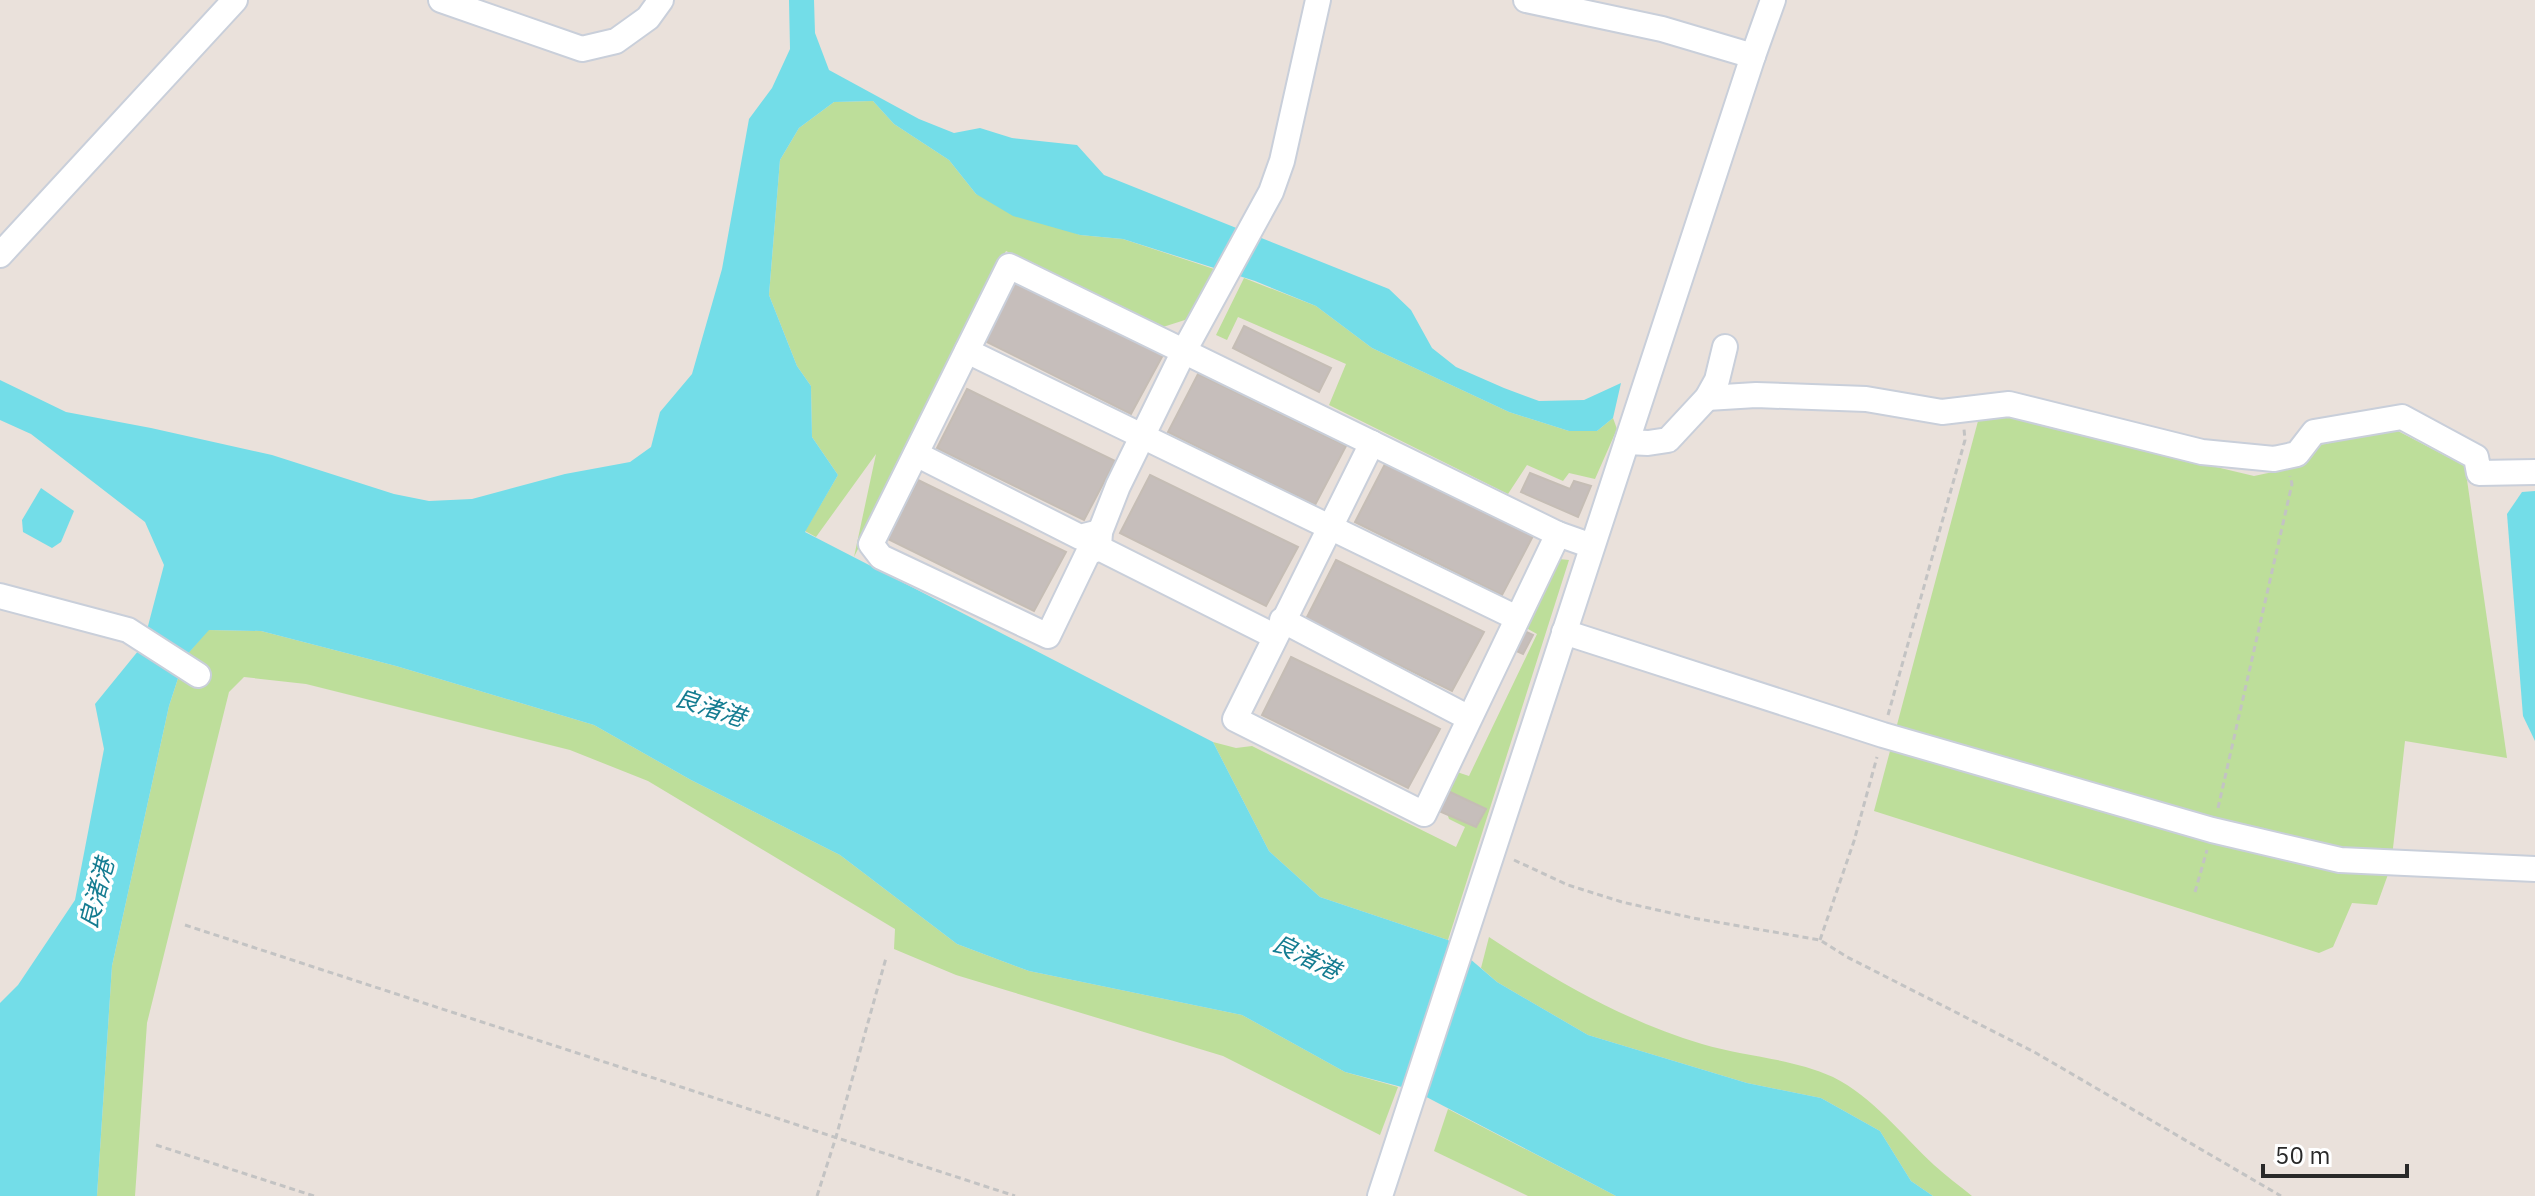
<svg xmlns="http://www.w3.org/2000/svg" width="2535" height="1196" viewBox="0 0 2535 1196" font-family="'IBM Plex Sans','Noto Sans SC',sans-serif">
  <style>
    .green { fill: #bdde9a }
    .water { fill: #73dde8 }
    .building { fill: #c6bebb; stroke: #c5bdb5; stroke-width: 2 }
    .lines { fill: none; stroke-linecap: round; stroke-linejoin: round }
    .minor-casing { stroke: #c9cfda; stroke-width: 28 }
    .path { stroke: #c3c3c3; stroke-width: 3; stroke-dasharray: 6 4; stroke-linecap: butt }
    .minor { stroke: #fff; stroke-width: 24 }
    .labels { text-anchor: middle; stroke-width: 7; stroke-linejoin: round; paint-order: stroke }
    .water-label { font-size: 24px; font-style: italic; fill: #147c91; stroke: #fff }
  </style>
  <rect width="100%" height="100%" fill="#eae1db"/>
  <g class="green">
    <polygon points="873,101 894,124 949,160 976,194 1080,235 1123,239 1214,269 1188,319 1163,327 1006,251 854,557 876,454 816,537 805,531 838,475 812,437 811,386 797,366 769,295 780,160 799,128 834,102"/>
    <polygon points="1244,278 1316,306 1372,348 1509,412 1569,431 1597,431 1613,418 1617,429 1595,479 1569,473 1563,481 1527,465 1508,494 1329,405 1346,364 1238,317 1227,340 1216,335"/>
    <polygon points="2006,417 2254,476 2305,465 2319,445 2396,430 2465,466 2507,758 2405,741 2391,866 2377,905 2352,903 2333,947 2319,953 1874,811 1978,421"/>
    <polygon points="1559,559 1569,560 1448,940 1320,897 1269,851 1213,742 1236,748 1252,746 1456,847 1465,827 1449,819 1442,798 1454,771 1469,776 1537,634 1521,625"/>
    <polygon points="208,630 261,631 396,666 594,725 691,780 840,855 957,944 1029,971 1242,1015 1345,1072 1398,1087 1380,1135 1223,1056 956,975 894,949 895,929 648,781 570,750 306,684 244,677 229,692 147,1023 135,1196 97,1196 112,966 169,706 185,657"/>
    <path d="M1489,937C1556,981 1625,1021 1702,1044C1746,1057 1791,1058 1833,1077C1873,1097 1902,1135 1934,1165C1946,1176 1960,1186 1972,1196H1933L1911,1181L1880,1131L1821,1098L1747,1083L1588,1035L1497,982L1481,968Z"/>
    <polygon points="1448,1109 1616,1196 1528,1196 1434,1151"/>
  </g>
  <g class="water">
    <polygon points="789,0 814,0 815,33 829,70 919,119 954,133 980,128 1012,138 1077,145 1104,175 1389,289 1411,310 1432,348 1456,367 1504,388 1539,401 1584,400 1621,383 1613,418 1597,431 1569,431 1509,412 1372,348 1316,306 1255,281 1123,239 1080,235 1013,216 976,194 949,160 894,124 873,101 834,102 799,128 780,160 769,295 797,366 811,386 812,437 838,475 805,532 1213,742 1269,851 1320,897 1448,940 1497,982 1588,1035 1747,1083 1821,1098 1880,1131 1911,1181 1933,1196 1616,1196 1413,1090 1345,1072 1242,1015 1029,971 957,944 840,855 691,780 594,725 396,666 261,631 209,630 185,657 169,706 112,966 97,1196 0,1196 0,1003 18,985 75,900 104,749 95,704 143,645 164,565 145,522 31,434 0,420 0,380 66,412 151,428 272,455 394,494 429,501 472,499 565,474 630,462 651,447 660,412 692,374 722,269 749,119 772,88 790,49"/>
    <polygon points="41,488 74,511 61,542 52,548 23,532 22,520"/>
    <polygon points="2535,491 2535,741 2523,716 2507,514 2522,492"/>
  </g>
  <g class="building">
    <polygon points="1015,283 1163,355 1131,414 985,341"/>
    <polygon points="1244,326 1331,368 1319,392 1233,348"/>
    <polygon points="1198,374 1346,446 1315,505 1168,432"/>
    <polygon points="967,389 1115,461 1084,520 937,448"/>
    <polygon points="1385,464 1533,536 1502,595 1355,522"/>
    <polygon points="1530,473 1570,489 1574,481 1591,486 1578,517 1521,492"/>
    <polygon points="1150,475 1298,547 1266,606 1120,533"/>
    <polygon points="918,480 1066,552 1034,611 888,539"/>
    <polygon points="1336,560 1484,632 1452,691 1306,619"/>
    <polygon points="1522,630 1533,635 1523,654 1512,649"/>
    <polygon points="1291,657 1440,729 1408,788 1262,715"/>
    <polygon points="1450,792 1486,809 1476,827 1439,811"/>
  </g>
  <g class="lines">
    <defs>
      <g id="minor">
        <polyline points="441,0 582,49 616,41 648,18 661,0"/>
        <polyline points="1753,56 1773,0"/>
        <polyline points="0,255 235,0"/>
        <polyline points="967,351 1517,618"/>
        <polyline points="1707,398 1756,395 1866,399 1942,412 2009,404 2202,452 2274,459 2297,454 2314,432 2402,417 2476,457 2479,473 2535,472"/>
        <polyline points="1627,442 1648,443 1668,440 1707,398 1717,380 1725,347"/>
        <polyline points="1372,443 1235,719 1424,814 1558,534"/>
        <polyline points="916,454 1080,537 1100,532"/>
        <polyline points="1099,548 1088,553 1048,636 881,557 871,544 1009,266 1558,534 1592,546"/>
        <polyline points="0,596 128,630 198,675"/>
        <polyline points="1282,620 1469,718"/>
        <polyline points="1564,632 1883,735 2212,830 2340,860 2535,869"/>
        <polyline points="1274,636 1099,548 1100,532 1118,486 1184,351 1271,192 1282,161 1318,0"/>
        <polyline points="1380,1196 1753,56 1662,29 1526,0"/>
      </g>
    </defs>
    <use href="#minor" class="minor-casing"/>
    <g class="path">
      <polyline points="1888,715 1965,440 1964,429"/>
      <polyline points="2218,808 2292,484 2290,476"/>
      <polyline points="1514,860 1568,885 1622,902 1693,918 1820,940 1847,957 2036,1053 2281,1196"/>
      <polyline points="2195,892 2207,850"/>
      <polyline points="185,925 1015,1196"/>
      <polyline points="1820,940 1854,841 1877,757"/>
      <polyline points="156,1145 314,1196"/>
      <polyline points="817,1196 836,1137 886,958"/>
    </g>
    <use href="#minor" class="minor"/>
  </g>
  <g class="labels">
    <g class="water-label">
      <text transform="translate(710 708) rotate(18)" y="8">良渚港</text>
      <text transform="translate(97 894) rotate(-75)" y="8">良渚港</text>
      <text transform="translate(1306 957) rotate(26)" y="8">良渚港</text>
    </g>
  </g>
  <path d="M2263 1164v12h144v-12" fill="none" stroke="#292929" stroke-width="4"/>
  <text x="2275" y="1164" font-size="24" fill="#292929" stroke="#ffffff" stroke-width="6" paint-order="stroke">50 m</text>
</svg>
